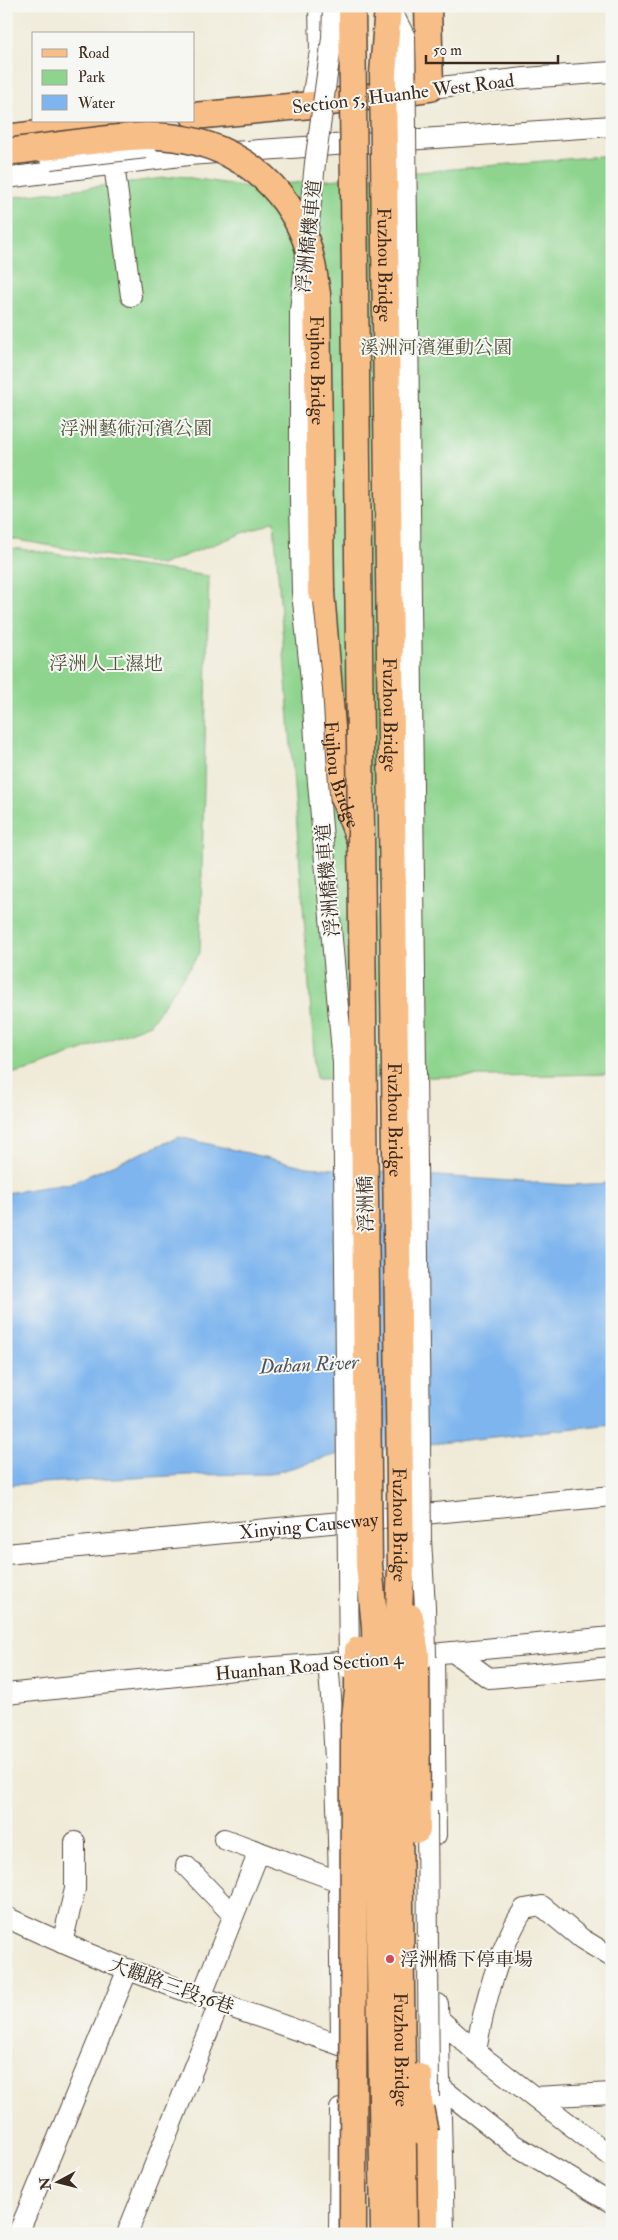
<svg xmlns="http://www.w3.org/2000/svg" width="618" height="2240" viewBox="0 0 618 2240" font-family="'IM FELL Double Pica','Noto Serif TC',serif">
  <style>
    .green { fill: #8ed48e; stroke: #647f56 }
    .water { fill: #7eb5ee; stroke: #5c7086 }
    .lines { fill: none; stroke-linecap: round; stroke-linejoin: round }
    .minor-casing { stroke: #56473a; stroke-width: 22 }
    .major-casing { stroke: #56473a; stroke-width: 29 }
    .minor { stroke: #fff; stroke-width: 20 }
    .major { stroke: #f7be87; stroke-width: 26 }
    .minor-bridge-casing { stroke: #56473a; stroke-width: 22; stroke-linecap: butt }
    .major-bridge-casing { stroke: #56473a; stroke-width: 29; stroke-linecap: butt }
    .minor-bridge { stroke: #fff; stroke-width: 20 }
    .major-bridge { stroke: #f7be87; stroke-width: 26 }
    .poi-dot { fill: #d1495b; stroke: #f6f6f2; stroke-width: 2 }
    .labels { text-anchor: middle; stroke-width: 4; stroke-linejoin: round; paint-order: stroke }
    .street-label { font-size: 19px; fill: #3b2a1e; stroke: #f6f6f2 }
    .park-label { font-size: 19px; fill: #50543a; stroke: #f6f6f2 }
    .poi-label { font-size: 19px; fill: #3b2a1e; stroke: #f6f6f2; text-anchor: start }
    .water-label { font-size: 20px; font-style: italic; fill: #4f545c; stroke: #f6f6f2 }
  </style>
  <rect width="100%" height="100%" fill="#f6f6f2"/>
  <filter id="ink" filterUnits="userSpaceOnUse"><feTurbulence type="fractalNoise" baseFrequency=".02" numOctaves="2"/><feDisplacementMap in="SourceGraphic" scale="10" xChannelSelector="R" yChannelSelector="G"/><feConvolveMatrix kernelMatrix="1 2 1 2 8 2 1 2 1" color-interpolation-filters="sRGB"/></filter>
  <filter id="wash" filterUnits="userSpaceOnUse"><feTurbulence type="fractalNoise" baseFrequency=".0096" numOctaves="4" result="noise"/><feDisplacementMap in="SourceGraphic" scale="20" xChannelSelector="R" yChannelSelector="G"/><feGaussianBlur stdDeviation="1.12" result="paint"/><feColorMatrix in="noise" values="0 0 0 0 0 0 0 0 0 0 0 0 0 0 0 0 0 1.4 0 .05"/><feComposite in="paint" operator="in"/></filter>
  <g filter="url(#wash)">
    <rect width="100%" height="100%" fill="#f0ebd8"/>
    <g class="green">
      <polygon points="612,155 612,1074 316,1079 274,521 161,565 6,538 6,198 179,176 248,187"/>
      <polygon points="6,547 209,576 200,953 150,1024 39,1067 6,1075"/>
    </g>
    <polygon class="water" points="179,1137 307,1167 569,1185 612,1183 612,1424 339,1454 271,1474 188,1475 6,1485 6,1193 71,1183"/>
  </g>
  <g filter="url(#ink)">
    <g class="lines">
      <defs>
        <g id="minor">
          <polyline points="430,88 525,78 612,72"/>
          <polyline points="311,105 320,51 319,6"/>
          <polyline points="114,164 131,296"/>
          <polyline points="6,178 188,155 612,126"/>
          <path id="s1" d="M6,1554L612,1496"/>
          <polyline points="453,1652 489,1678 612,1667"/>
          <polyline points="434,1654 436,1835"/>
          <polyline points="410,1656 612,1637"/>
          <path d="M328,1663C340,1786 339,1911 341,2035"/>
          <polyline points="6,1694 234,1670 366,1660"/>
          <polyline points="224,1839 338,1881"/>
          <polyline points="186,1866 233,1915"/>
          <path d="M6,1917C136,1980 276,2021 411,2070L439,2086L513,2144L612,2203"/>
          <polyline points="62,1943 75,1889 75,1842"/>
          <polyline points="201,1997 259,1852"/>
          <polyline points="438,2004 444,2234"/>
          <polyline points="438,2018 476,2052 612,2157"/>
          <path d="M476,2052C483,2007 499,1947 524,1909L542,1906L582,1939L612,1957"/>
          <polyline points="535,2097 612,2093"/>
          <polyline points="18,2234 128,1969"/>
          <polyline points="127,2234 219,2004"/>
          <polyline points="339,2234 340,2109"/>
        </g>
        <g id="major">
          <polyline points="194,116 311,105 430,88 428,6"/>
          <polyline points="6,138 145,121"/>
          <path id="s2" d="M321,592L336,777L360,841"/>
          <polyline points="425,2133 425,2234"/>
        </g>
      </defs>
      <use href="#minor" class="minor-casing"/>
      <use href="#major" class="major-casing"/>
      <use href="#minor" class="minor"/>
      <use href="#major" class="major"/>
      <defs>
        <g id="minor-bridge">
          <polyline points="333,6 332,38 315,163 300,312 300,498 302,592 312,690 317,771 343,1063 349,1668"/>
          <polyline points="389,6 405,37 421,1540 425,1607 426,1657"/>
          <polyline points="50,159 146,148"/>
          <polyline points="427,1811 429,2097"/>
        </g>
        <g id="major-bridge">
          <polyline points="352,6 369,1565 375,1627 384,2234"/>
          <path id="s3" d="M388,6L383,74L401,1567L397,1655L404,2234"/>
          <path id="s4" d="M6,152C52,147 100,138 146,136C217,135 278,171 305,238C312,256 314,275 317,294L321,592"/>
          <polyline points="410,1617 416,1654 417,1830"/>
          <polyline points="419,2077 419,2102 425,2133"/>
          <polyline points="353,2234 354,1725 358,1691 358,1650"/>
        </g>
      </defs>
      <use href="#minor-bridge" class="minor-bridge-casing"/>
      <use href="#major-bridge" class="major-bridge-casing"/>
      <use href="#minor-bridge" class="minor-bridge"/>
      <use href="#major-bridge" class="major-bridge"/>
    </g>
  </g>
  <circle class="poi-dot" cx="390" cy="1959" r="5"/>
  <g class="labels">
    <g class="street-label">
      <text transform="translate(403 93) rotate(-7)" y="7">Section 5, Huanhe West Road</text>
      <text transform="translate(308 236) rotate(-84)" y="7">浮洲橋機車道</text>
      <text dy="7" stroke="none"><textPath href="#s3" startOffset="259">Fuzhou Bridge</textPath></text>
      <text dy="7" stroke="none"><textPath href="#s4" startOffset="476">Fujhou Bridge</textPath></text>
      <text dy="7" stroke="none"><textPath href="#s3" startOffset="709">Fuzhou Bridge</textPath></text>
      <text dy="7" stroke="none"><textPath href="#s2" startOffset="184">Fujhou Bridge</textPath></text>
      <text transform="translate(327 880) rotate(-95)" y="7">浮洲橋機車道</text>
      <text dy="7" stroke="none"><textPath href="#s3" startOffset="1114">Fuzhou Bridge</textPath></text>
      <text transform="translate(365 1204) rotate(-91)" y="7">浮洲橋</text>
      <text dy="7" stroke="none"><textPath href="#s1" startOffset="304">Xinying Causeway</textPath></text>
      <text dy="7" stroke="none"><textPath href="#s3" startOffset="1519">Fuzhou Bridge</textPath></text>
      <text transform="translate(309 1665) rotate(-5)" y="7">Huanhan Road Section 4</text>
      <text transform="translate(172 1985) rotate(20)" y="7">大觀路三段36巷</text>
      <text dy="7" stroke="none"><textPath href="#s3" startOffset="2044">Fuzhou Bridge</textPath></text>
    </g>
    <g class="park-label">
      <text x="436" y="354">溪洲河濱運動公園</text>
      <text x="136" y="435">浮洲藝術河濱公園</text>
      <text x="106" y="670">浮洲人工濕地</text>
    </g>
    <g class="poi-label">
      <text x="400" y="1966">浮洲橋下停車場</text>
    </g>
    <g class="water-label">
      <text transform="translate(309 1364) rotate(-3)" y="7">Dahan River</text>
    </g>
  </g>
  <rect width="618" height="2240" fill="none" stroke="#f6f6f2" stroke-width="25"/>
  <rect x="32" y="32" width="162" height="90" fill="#f6f6f2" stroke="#aba49d"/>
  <rect x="42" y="49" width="25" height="8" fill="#f7be87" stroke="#aba49d"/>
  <text x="78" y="58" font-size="15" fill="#3b2a1e">Road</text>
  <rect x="42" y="70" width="25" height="15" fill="#8ed48e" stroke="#aba49d"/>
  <text x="78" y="82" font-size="15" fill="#3b2a1e">Park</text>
  <rect x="42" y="95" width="25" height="15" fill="#7eb5ee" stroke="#aba49d"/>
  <text x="78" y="108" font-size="15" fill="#3b2a1e">Water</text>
  <g transform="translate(58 2182) rotate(263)" stroke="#f6f6f2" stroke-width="4" paint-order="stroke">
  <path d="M0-4L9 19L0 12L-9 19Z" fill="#3b2a1e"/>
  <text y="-8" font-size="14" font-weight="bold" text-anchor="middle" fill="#3b2a1e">N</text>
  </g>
  <path d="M426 55v8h132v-8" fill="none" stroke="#3b2a1e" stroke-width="2.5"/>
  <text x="433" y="55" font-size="15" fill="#3b2a1e" stroke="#f6f6f2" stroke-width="4" paint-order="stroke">50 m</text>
</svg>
